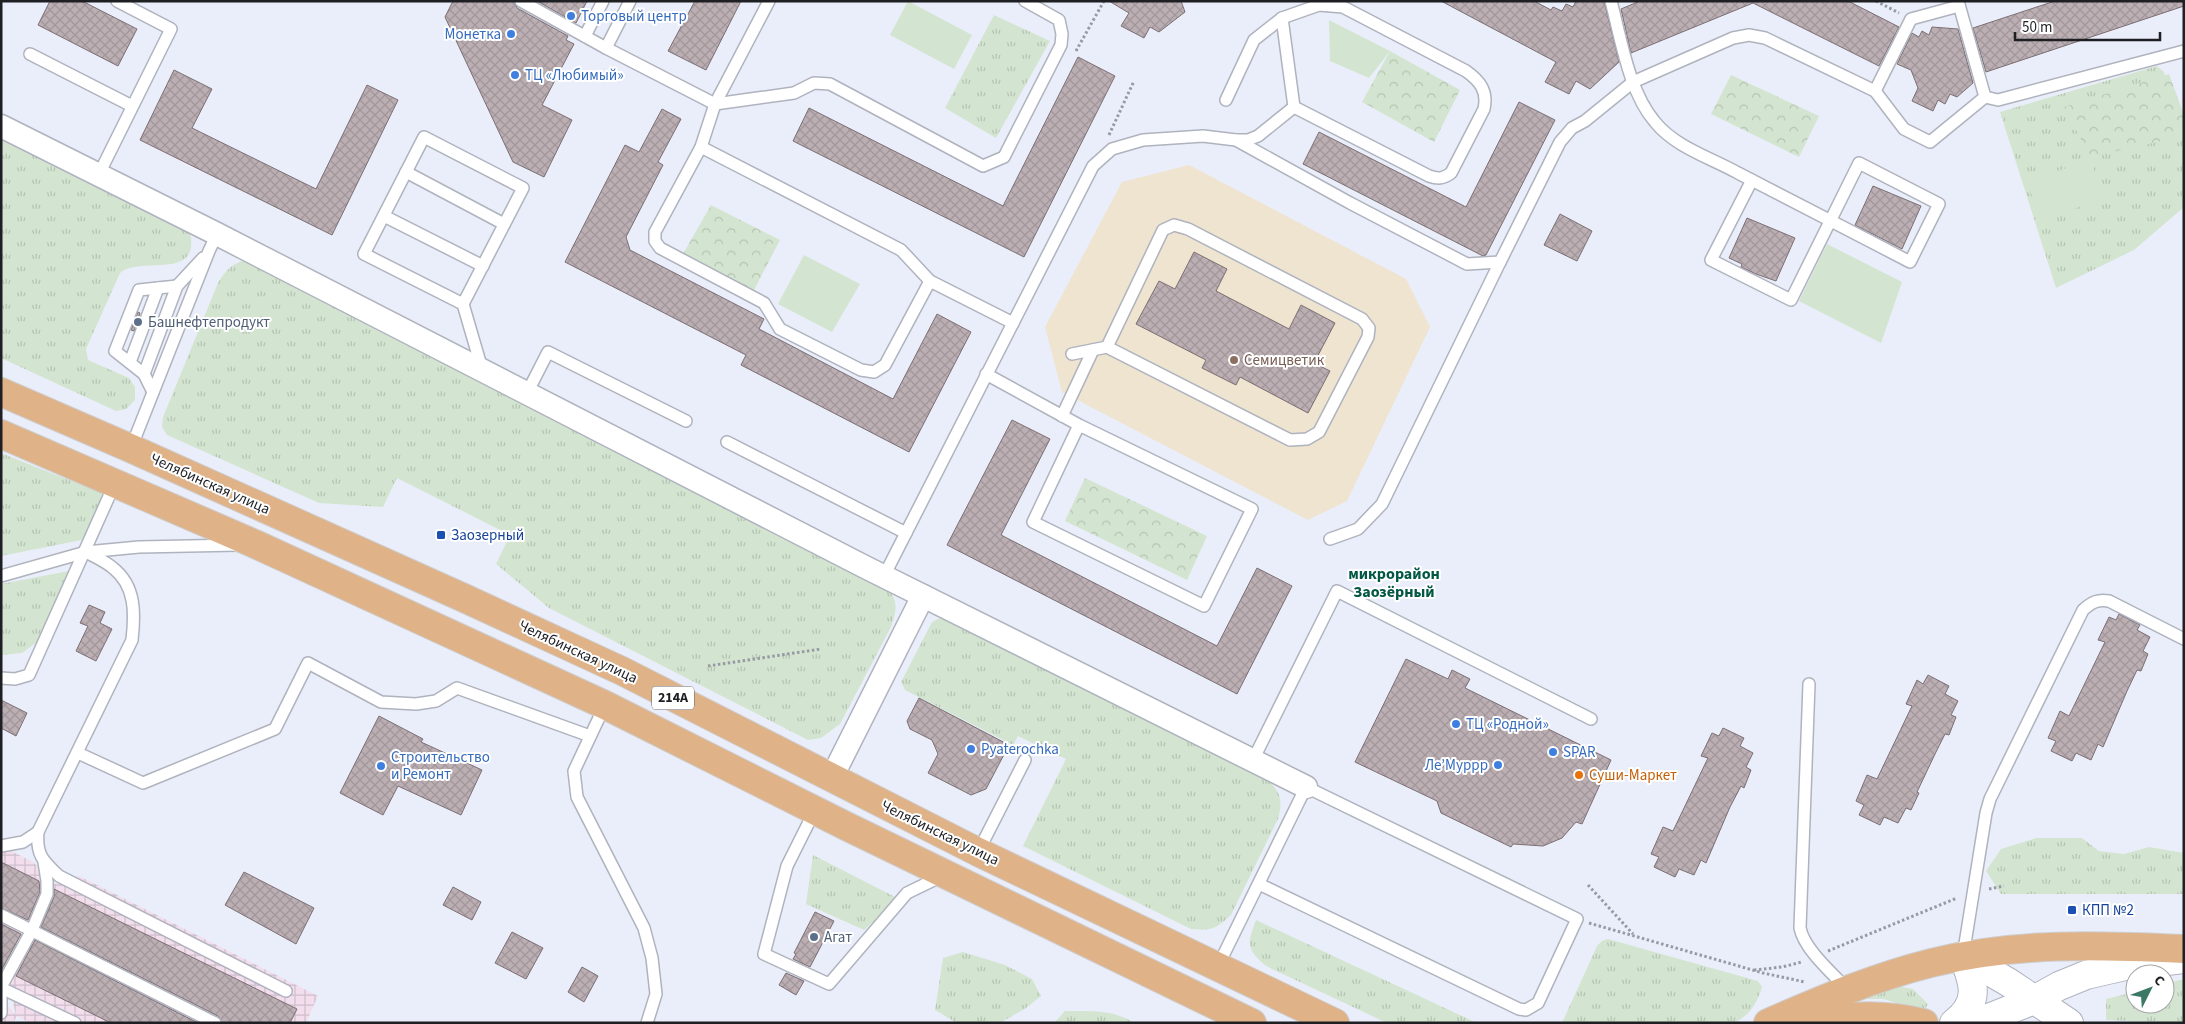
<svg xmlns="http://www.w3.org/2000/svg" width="2185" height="1024" viewBox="0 0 2185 1024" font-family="'Source Sans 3',sans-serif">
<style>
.industrial{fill:url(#industrial-grid)}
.education{fill:#eee4cf}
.grass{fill:url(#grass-tufts)}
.forest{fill:url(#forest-crowns)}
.garden{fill:#d3e5d0}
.building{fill:url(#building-cross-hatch);stroke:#7b6f73}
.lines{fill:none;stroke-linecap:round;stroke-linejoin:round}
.service-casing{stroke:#afb3be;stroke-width:14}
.minor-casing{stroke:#afb3be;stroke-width:25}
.tertiary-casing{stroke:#afb3be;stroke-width:30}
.primary-casing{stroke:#cececf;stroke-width:30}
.path{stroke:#979aa3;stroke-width:3;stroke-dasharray:2.5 2.5;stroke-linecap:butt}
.service{stroke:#fff;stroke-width:11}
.minor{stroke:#fff;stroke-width:22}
.tertiary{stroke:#fff;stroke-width:28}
.primary{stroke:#dfb288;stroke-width:28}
.shop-dot{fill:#3f7fe0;stroke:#fff;stroke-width:2}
.service-dot{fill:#5c6f8a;stroke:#fff;stroke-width:2}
.education-dot{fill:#8d6e63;stroke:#fff;stroke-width:2}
.transit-dot{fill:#1a4fb4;stroke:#fff;stroke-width:2}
.food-dot{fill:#e8710a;stroke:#fff;stroke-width:2}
.labels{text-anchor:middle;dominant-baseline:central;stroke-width:4;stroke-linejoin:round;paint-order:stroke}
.shield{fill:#fff;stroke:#626265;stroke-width:1}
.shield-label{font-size:14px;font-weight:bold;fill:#1e1f23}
.shop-label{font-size:15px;fill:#366cbe;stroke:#fff;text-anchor:start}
.service-label{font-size:15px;fill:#4e5e75;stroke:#fff;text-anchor:start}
.education-label{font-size:15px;fill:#785e54;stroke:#fff;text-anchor:start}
.street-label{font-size:15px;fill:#1e1f23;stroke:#fff}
.transit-label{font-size:15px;fill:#164399;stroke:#fff;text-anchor:start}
.food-label{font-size:15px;fill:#c56008;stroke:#fff;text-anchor:start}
.neighbourhood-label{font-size:16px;font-weight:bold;fill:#025844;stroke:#fff}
</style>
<defs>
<pattern id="industrial-grid" width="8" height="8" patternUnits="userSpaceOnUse" patternTransform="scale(1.25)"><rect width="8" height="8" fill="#f2deed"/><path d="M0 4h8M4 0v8" fill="none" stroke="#cfbecb"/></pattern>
<pattern id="grass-tufts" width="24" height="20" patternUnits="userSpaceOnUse" patternTransform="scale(1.25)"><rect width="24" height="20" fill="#d3e5d0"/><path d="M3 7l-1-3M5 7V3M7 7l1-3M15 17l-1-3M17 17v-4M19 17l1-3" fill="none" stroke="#b5c4b2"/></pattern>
<pattern id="forest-crowns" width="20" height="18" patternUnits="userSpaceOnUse" patternTransform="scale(1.25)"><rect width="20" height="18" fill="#d3e5d0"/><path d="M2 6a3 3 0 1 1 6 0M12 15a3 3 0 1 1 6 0" fill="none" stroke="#b5c4b2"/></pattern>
<pattern id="building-cross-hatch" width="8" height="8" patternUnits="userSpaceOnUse" patternTransform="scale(1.25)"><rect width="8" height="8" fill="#bcafb3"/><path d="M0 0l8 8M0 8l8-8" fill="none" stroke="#a1969a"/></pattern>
</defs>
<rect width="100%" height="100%" fill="#eaeefa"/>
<!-- industrial -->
<polygon class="industrial" points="1,846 33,862 55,884 79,876 318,996 306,1023 30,1023 17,1016 13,1023 1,1023 1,998 16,1015 7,979 1,987"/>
<!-- education -->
<polygon class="education" points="1189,165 1406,279 1430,327 1347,501 1308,520 1062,392 1045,327 1122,182"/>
<!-- grass -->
<g class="grass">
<polygon points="994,15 1050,41 996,138 945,108"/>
<polygon points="2157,66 2164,72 2184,139 2184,207 2134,250 2056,288 2000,112"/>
<path d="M1 137 190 232C201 282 141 255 120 273L86 349 88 360 129 378 135 387V400L126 409 116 411 1 358Z"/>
<path d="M247 260 889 590C899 604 896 611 891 627L840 724 821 738 808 740 549 608 496 564 510 535 397 478 383 507 319 503 167 435 162 427 163 417 218 283C226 270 232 263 247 260Z"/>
<polygon points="1,453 104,494 87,539 1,556"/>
<polygon points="74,570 37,642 22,653 1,655 1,584"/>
<path d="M942 617 1271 783C1282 795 1282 804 1278 819L1231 915C1216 929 1211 931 1191 929L1023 846 1066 759 1018 736 1013 745 905 690 901 682 932 622Z"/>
<polygon points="2036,838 2082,838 2099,851 2124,854 2149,847 2184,853 2184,894 2001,894 1986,871 2001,849"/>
<polygon points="813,855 899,899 864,930 806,904"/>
<path d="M1256 920 1477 1023H1387L1266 966C1246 949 1247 944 1256 920Z"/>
<path d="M1608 939 1758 981 1762 987C1757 1004 1750 1014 1735 1023H1562L1597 946 1602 941Z"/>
<polygon points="963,952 1005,965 1032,979 1041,996 1026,1008 1000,1023 957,1023 935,1010 943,958"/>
<polygon points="2180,980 2184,980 2184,1023 2106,1020 2106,999 2135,992 2135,1004 2165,1004 2165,984"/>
<polygon points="1897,986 1913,989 1928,1004 1925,1009 1918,1009 1883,999 1847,999"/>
<path d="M1065 1011C1086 1011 1116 1009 1133 1023H1054Z"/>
</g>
<!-- forest -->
<g class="forest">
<polygon points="1390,51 1460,90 1434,142 1362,102"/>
<polygon points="2169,74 2184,115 2184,136 2090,157 2064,107"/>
<polygon points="1731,75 1819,116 1799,157 1711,114"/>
<polygon points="711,205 780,240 753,292 683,254"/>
<polygon points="1085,478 1207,536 1187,580 1065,521"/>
</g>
<!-- garden -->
<g class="garden">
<polygon points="908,1 972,35 954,69 890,35"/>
<polygon points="1329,20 1390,51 1369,78 1330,61"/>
<polygon points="2091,160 2103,199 2040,220 2027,181"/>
<polygon points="1827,244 1902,282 1881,343 1799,301"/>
<polygon points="804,255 860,284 832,332 778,304"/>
</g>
<!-- building -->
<g class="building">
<polygon points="50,1 82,1 137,29 118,66 38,25"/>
<polygon points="453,1 514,1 517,8 568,36 566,40 574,44 542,105 572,120 544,177 513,162 445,17"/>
<polygon points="537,1 587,1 576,23"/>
<polygon points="695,1 741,1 706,70 668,51"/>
<polygon points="1109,1 1181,1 1185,12 1159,32 1150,27 1144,38 1121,26 1129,13"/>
<polygon points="1441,1 1534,1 1551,10 1553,7 1562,11 1566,4 1573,7 1576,1 1604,1 1619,62 1590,89 1576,81 1569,94 1545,82 1556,62"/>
<polygon points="1640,1 1848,1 1899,27 1879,66 1753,3 1631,53 1621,9"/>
<polygon points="2055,1 2184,1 2184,6 1986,72 1973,28"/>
<polygon points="1932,27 1958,29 1973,83 1957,97 1950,94 1945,104 1938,100 1933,111 1912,101 1918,88 1911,70 1897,64 1912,33 1919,37 1922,31 1929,35"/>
<polygon points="1078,57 1115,76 1024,257 793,141 809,108 1003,206"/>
<polygon points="174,70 212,89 192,128 316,189 367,85 398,100 332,235 140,140"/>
<polygon points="1519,102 1555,120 1486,255 1483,256 1303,164 1319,132 1466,207"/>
<polygon points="662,109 681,119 658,162 663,165 626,237 630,250 764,319 759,329 893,399 937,314 971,332 909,452 741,365 746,355 565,262 625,145 639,152"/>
<polygon points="1873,186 1921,206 1902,249 1855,225"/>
<polygon points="1560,214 1592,231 1577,261 1544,245"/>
<polygon points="1747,218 1795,238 1776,281 1756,274 1741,267 1742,264 1729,258"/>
<polygon points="1194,252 1227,269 1216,291 1289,329 1301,305 1335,323 1314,363 1330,371 1308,413 1240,377 1236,385 1202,368 1206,360 1136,324 1159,281 1175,289"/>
<polygon points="138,312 140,313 134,331 131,330"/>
<polygon points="1012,420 1050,439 1001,535 1217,646 1257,568 1292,586 1237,694 947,545"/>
<polygon points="89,605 105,612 100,623 112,629 96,661 76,651 88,626 80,623"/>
<polygon points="2119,614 2140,625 2137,630 2150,637 2143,651 2148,654 2141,671 2137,670 2127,691 2103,747 2098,744 2091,760 2076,753 2072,761 2051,751 2056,741 2048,738 2060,711 2069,716 2105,642 2098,640 2109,617 2116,620"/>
<polygon points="1406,659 1448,679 1452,670 1470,679 1465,688 1611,760 1582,824 1576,822 1562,838 1543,846 1513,844 1511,847 1441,813 1437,801 1355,762"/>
<polygon points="1928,675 1949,686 1945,694 1958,701 1951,715 1956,717 1949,735 1945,734 1935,754 1917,792 1919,793 1911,810 1906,808 1898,823 1884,817 1880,825 1859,815 1864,805 1856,801 1867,775 1877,779 1912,706 1906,704 1917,680 1923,684"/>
<polygon points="919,698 1009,745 986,789 971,795 928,773 938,754 932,740 910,729 907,721"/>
<polygon points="1,700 27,713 16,736 1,728"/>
<polygon points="379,716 423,739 421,742 482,770 461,815 398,786 383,815 340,793"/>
<polygon points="1723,728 1744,738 1740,746 1753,753 1746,767 1751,770 1744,788 1741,786 1730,807 1706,863 1701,860 1694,875 1679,869 1675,877 1654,867 1659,857 1651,854 1663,827 1673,831 1708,758 1701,756 1712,733 1719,736"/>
<polygon points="1,862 39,881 40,892 28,920 1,908"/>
<polygon points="244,872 314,908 296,944 225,905"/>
<polygon points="453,887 481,902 472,920 443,905"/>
<polygon points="54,889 297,1009 290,1023 222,1023 218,1016 41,927 54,897"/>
<polygon points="815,912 834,921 810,967 793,959 796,954 794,953"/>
<polygon points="1,924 21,934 2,969 1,969"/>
<polygon points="512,932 543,948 526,979 495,963"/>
<polygon points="35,940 198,1023 111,1023 16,976"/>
<polygon points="582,967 598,976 584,1002 568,992"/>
<polygon points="786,973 804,981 796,995 779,985"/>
</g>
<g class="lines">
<defs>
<g id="service">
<polyline points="521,1 606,48"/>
<polyline points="630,1 606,48 715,104 794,93 814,83 830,84 983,166 1004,157 1061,45 1062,34 1059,20 1025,1"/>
<polyline points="769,1 715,104 701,147 655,232 655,241 660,248 764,303 780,329 861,370 874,372 885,365 930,281"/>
<path d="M1611 1C1621 39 1629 92 1655 122 1675 147 1711 158 1738 173 1796 203 1853 232 1910 262L1939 204 1859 163 1791 300 1711 260 1752 180"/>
<polyline points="1958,1 1985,97"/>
<path d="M1319 5 1343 7 1466 71C1480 81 1488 91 1484 109L1451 173C1443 179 1438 179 1429 176L1294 107 1282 18Z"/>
<polyline points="585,36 603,1"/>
<polyline points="30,54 132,106"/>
<polyline points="1875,91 1911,19 1959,6"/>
<polyline points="1226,100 1254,40 1282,18"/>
<polyline points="1236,140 1350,203 1467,264 1500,262 1560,142 1572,128 1585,121 1633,82 1733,38 1749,35 1765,38 1875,91 1904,129 1930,142 1985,97 1998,100 2184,51"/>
<polyline points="701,147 901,250 930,281 1013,323"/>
<polyline points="406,172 504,224"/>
<polyline points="99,174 171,29 117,1"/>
<polyline points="384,216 483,266"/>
<polyline points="463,304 364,254 424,137 523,188 463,304 482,369"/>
<polyline points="1072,354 1107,347 1290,440 1307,439 1319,432 1368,337 1369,328 1362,319 1188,229 1174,225 1163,230 1107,347"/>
<polyline points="130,362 158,288"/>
<polyline points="144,374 177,286 203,258"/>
<polyline points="986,374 1079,425 1252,509 1204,606 1033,522 1079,425"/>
<polyline points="153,392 144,374 115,351 139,290 177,286"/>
<polyline points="527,393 548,352 686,421"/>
<polyline points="1062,416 1093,350"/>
<polyline points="727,442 906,533"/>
<polyline points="131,448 209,251 217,234"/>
<polyline points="1330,539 1358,529 1382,504 1500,262"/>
<path d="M86 552C95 557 105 561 113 568 136 586 135 614 132 640L38 832C36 855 43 861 59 876L286 991"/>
<polyline points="1,576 86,552 139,547 238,545"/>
<polyline points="884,576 1093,166 1112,149 1143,140 1203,136 1236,140 1248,140 1258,136 1294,107"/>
<polyline points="1,678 15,679 29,675 115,483"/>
<path d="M1809 684 1800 928C1804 949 1832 973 1847 989"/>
<polyline points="605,705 574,771 577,797 644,928 652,958 656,994 647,1023"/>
<polyline points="78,753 143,783 275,729 308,663 381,702 416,704 436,701 457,688 590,736"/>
<polyline points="1253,760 1337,591 1591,719"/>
<polyline points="815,810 787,866 764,954 829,984 907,893 942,876"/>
<polyline points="1,846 23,842 38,832"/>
<polyline points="978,852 1025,760"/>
<polyline points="1,915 215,1023"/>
<path d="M1963 956 1986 813 1990 799 2083 610C2092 602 2098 599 2109 601L2184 639"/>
<polyline points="1218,966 1306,787 1577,919 1538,1003 1526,1010 1519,1009 1259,884"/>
<polyline points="1,987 32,930 47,894 47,881 44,862"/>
<polyline points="1,988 75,1023"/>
<polyline points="1,990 1,1013"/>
</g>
<g id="minor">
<polyline points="1,126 217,234 865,567 1306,787"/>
<polyline points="831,779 923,596"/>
</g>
<g id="tertiary">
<polyline points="1963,956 2008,982 2069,1023"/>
<path d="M1954 1023C1981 1003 1974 983 1963 956"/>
<polyline points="1976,1023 2034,1000 2059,986 2086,975 2125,966 2184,959"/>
</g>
<g id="primary">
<polyline points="1,392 130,448 464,598 622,671 978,852 1335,1023"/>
<polyline points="1,434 255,544 605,705 846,826 1252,1023"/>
<path d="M1768 1023C1821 1000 1875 977 1931 963 2014 942 2100 945 2184 949"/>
<path d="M1811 1023C1849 1014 1886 1014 1924 1023"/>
</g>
</defs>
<!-- service casing -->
<use href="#service" class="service-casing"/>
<!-- minor casing -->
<use href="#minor" class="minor-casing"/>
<!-- tertiary casing -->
<use href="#tertiary" class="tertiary-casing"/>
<!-- primary casing -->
<use href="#primary" class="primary-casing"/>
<!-- path -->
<g class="path">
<polyline points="1876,1 1899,13"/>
<polyline points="1076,51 1104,1"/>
<polyline points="1109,135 1134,81"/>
<polyline points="708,666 821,649"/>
<polyline points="1588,885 1633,934"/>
<polyline points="1989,889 2004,886"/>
<polyline points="1589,923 1763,973 1805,982"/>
<polyline points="1828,951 1957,898"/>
<polyline points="1754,970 1782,967 1802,962"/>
</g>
<!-- service -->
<use href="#service" class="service"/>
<!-- minor -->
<use href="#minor" class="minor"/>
<!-- tertiary -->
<use href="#tertiary" class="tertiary"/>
<!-- primary -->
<use href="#primary" class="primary"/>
</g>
<!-- markers -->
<g class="shop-dot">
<circle cx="571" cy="16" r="5"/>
<circle cx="511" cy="34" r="5"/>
<circle cx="515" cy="75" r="5"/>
<circle cx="1456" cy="724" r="5"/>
<circle cx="971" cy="749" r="5"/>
<circle cx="1553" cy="752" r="5"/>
<circle cx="1498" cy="765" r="5"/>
<circle cx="381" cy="766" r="5"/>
</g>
<g class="service-dot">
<circle cx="138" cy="322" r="5"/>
<circle cx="814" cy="937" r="5"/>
</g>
<circle class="education-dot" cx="1234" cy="360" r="5"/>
<g class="transit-dot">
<rect x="436" y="530" width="10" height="10" rx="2.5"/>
<rect x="2067" y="905" width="10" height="10" rx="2.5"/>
</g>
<circle class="food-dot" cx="1579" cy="775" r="5"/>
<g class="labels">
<!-- shield labels -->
<rect class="shield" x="652" y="686.5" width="42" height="23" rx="4"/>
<g class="shield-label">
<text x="673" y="698">214А</text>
</g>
<!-- shop labels -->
<g class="shop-label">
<text x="581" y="16">Торговый центр</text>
<text x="501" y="34" text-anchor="end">Монетка</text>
<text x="525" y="75">ТЦ «Любимый»</text>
<text x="1466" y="724">ТЦ «Родной»</text>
<text x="981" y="749">Pyaterochka</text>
<text x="1563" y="752">SPAR</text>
<text x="391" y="757">Строительство<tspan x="391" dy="17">и Ремонт</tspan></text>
<text x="1488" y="765" text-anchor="end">Ле’Муррр</text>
</g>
<!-- service labels -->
<g class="service-label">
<text x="148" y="322">Башнефтепродукт</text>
<text x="824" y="937">Агат</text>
</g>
<!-- education labels -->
<g class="education-label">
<text x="1244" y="360">Семицветик</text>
</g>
<!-- street labels -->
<g class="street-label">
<text transform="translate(210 484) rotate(24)">Челябинская улица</text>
<text transform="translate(578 652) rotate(25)">Челябинская улица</text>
<text transform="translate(940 833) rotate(26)">Челябинская улица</text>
</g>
<!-- transit labels -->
<g class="transit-label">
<text x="451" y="535">Заозерный</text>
<text x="2082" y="910">КПП №2</text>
</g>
<!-- food labels -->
<g class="food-label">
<text x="1589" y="775">Суши-Маркет</text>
</g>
<!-- neighbourhood labels -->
<g class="neighbourhood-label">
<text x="1394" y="574">микрорайон<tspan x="1394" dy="18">Заозёрный</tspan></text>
</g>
</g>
<!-- border -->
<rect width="2185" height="1024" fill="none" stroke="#1e1f23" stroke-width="5"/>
<!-- north arrow -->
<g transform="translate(2150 989) rotate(48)"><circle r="24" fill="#ffffff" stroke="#a5a5a7"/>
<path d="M0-4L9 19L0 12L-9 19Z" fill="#3b7966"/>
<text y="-8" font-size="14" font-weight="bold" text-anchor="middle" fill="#1e1f23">С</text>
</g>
<!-- scale -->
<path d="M2015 32v8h145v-8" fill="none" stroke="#1e1f23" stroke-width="2.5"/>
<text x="2022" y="32" font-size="15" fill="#1e1f23" stroke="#ffffff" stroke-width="4" paint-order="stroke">50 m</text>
</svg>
